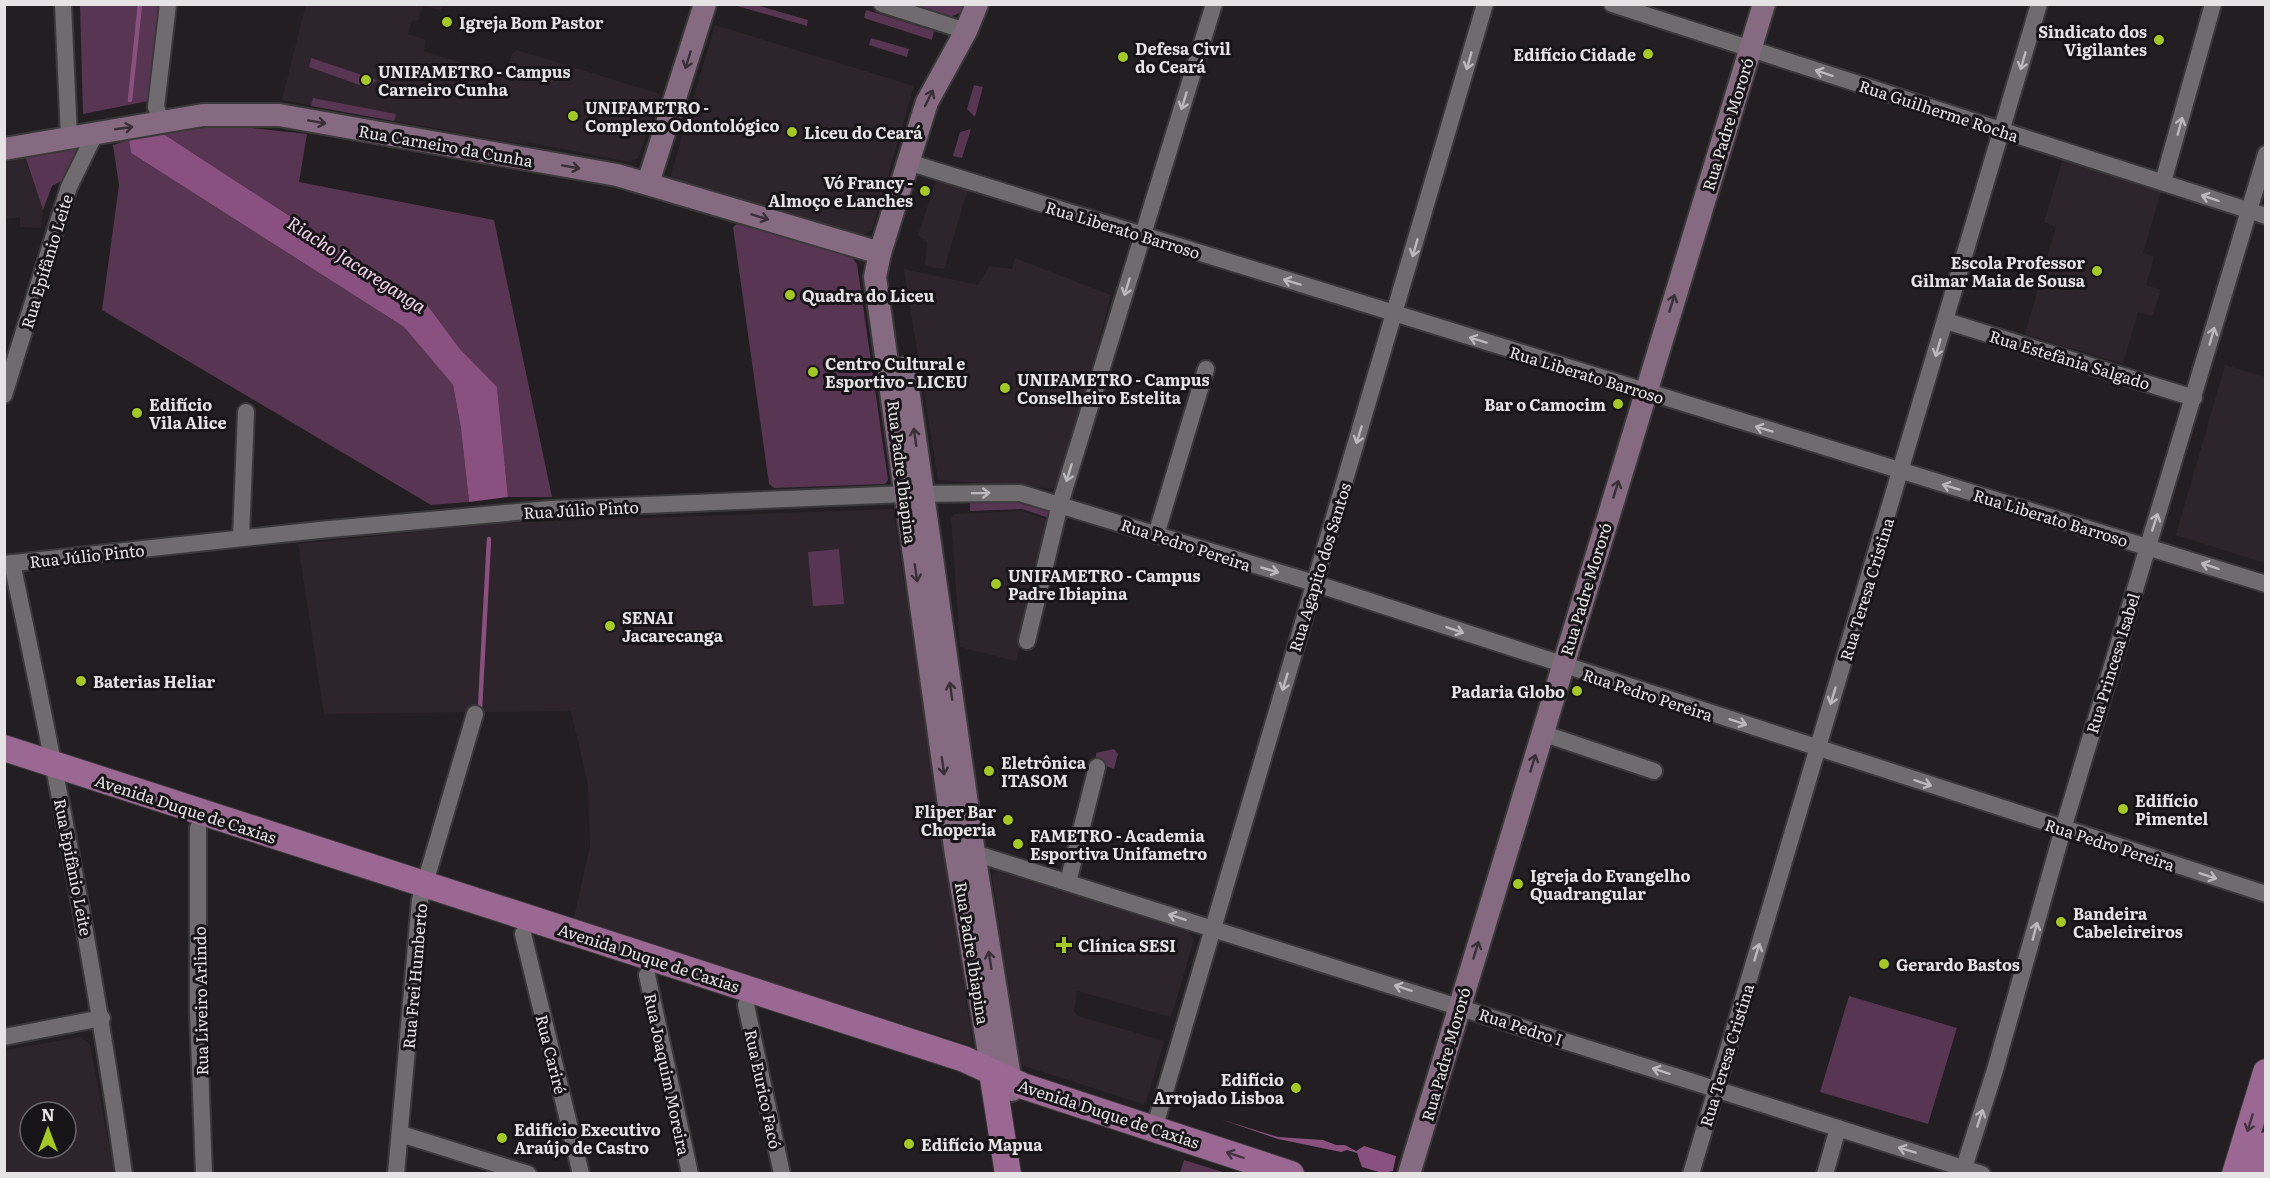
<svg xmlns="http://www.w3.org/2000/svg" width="2270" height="1178" viewBox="0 0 2270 1178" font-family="Literata,serif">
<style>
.built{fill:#2e252c;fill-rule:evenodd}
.green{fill:#583553}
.water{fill:#895080}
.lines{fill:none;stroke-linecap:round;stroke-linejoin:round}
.stream{stroke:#895080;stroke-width:4.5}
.street-casing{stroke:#3b383a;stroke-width:20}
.secondary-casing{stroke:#3b383a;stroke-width:26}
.primary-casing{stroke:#3b383a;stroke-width:28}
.street{stroke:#6f6b6e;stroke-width:16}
.secondary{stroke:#856a81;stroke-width:22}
.primary{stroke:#9a6893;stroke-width:26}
.oneway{stroke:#392f38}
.oneway2{stroke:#bcb9bb}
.oneway3{stroke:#463243}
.poi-dot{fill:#a4c825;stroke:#181518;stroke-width:2}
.labels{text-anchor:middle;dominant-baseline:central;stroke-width:6;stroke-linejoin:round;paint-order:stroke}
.poi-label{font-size:16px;font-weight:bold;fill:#e6e3e5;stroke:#181518;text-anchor:start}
.street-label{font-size:16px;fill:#e6e3e5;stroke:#181518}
.water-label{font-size:18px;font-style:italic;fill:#f6d4f0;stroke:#181518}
</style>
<rect width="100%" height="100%" fill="#221e21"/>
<!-- built -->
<g class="built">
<polygon points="306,4 443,5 441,11 423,5 418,21 412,20 408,34 426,40 424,51 505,76 512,54 517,50 660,94 638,158 629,162 528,142 527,145 282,100"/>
<polygon points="715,25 914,86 872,230 861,236 670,178"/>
<polygon points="25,158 43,210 41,228 20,227 20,217 5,219 5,163"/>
<polygon points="2062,161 2161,192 2143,253 2154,257 2146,285 2161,290 2152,316 2138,312 2123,364 2025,334 2056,227 2044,222"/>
<polygon points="936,181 968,189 944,269 925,266 927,242 918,235"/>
<polygon points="1015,258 1111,295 1059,489 938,480 904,269 978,285 989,266 1012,269"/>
<polygon points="2225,365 2265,377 2265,563 2176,535"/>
<polygon points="893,509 973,1046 573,922 590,846 588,785 571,711 324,714 298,544 503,523"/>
<polygon points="1021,511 1052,521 1016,661 960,647 951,518 955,514"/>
<polygon points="997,871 1189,932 1194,940 1171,1017 1077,991 1074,1012 1078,1016 1164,1041 1146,1102 1143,1104 1021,1065 992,875"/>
<path d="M80 1037 90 1044 114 1173H5V1053L7 1050ZM30 1112H66V1148H30Z"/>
</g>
<!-- green -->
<g class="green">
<polygon points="80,5 160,5 148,101 83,114"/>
<polygon points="734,5 756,5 808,20 807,26"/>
<polygon points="909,5 969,5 968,9 951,17"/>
<polygon points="866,10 934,31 932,40 864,18"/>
<polygon points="871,38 909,49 907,57 869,45"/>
<polygon points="311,58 377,80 368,88 309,67"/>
<polygon points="974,85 983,87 975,117 967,109"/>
<polygon points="313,98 396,114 394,121 311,106"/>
<polygon points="225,125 307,134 299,182 494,220 552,497 508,497 497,388 460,349 428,306 162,133"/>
<polygon points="971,129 962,158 953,156 960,132"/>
<polygon points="129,140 131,153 404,327 453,385 461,429 469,502 431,505 102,310 119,185 113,145"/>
<polygon points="79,146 63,180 52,186 43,210 25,156"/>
<polygon points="737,224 850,255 857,264 888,480 885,484 774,488 769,484 733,227"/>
<polygon points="970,502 1015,502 1054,513 1052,519 1022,509 970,511"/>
<polygon points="839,549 844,604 813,606 808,552"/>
<polygon points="1114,749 1118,754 1114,769 1096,762 1096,753"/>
<polygon points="1849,996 1957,1028 1928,1124 1820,1092"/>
<polygon points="1184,1160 1226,1173 1180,1173"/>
</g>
<!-- water -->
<g class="water">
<polygon points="162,133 428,306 460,349 497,387 508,497 469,502 461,429 453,385 404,327 131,153 129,140"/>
<polygon points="1220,1119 1278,1137 1323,1140 1336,1145 1345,1145 1356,1151 1364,1146 1396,1156 1393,1171 1382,1173 1362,1167 1357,1153 1347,1150 1341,1152 1278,1139"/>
</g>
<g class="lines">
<!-- stream -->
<g class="stream">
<polyline points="130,100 140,4"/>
<polyline points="480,708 489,539"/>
</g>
<defs>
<g id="street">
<polyline points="63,4 69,137"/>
<polyline points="882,4 966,31"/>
<polyline points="1612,4 2266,216"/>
<polyline points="162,123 156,107 168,4"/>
<polyline points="908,162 2266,584"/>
<polyline points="2163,182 2213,4"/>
<polyline points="1946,321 2194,398"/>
<polyline points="4,395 69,187 96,132"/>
<polyline points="1156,535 1206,369"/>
<polyline points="241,538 246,412"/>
<path d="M12 563C55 766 95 968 124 1174"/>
<polyline points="4,564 319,530 550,509 906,494 1020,493 1314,583 2266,894"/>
<polyline points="1027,641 1060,504 1214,4"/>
<polyline points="1542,733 1654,771"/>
<polyline points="198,828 198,1012 204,1174"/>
<polyline points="965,850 1982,1174"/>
<polyline points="1068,882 1097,767"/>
<polyline points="523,934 581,1174"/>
<polyline points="647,975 690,1174"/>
<polyline points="746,1005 782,1174"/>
<polyline points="4,1037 102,1018"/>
<polyline points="1154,1129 1485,4"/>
<polyline points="401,1134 528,1174"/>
<polyline points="396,1174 420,900 475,714"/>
<polyline points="1691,1174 2039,4"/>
<polyline points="1825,1174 1838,1128"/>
<polyline points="1962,1174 1995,1070 2063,829 2266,154"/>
</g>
<g id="secondary">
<polyline points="977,4 966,31 927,102 880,253 875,277 955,848 992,1072"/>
<polyline points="4,149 203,115 279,115 617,175 880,253"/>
<polyline points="648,183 705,4"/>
<polyline points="905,368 974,853 1012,1090"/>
<polyline points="1409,1174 1764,4"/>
</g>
<g id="primary">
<polyline points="4,748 964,1059 1023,1086 1291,1174"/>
<polyline points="992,1072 1008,1174"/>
<polyline points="2235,1174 2266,1072"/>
<polyline points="2257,1174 2266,1145"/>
</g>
</defs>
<!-- street casing -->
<use href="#street" class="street-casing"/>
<!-- secondary casing -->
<use href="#secondary" class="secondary-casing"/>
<!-- primary casing -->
<use href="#primary" class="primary-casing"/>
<!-- street -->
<use href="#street" class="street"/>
<!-- secondary -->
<use href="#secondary" class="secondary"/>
<!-- primary -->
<use href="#primary" class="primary"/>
</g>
<!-- one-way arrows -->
<defs><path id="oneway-shaft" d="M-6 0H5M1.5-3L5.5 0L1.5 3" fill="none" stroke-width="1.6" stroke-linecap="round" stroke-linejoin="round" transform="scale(1.5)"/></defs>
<g class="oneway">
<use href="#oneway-shaft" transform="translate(688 60) rotate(107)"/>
<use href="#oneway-shaft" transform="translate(929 98) rotate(-64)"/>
<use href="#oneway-shaft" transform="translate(317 122) rotate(10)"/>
<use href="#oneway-shaft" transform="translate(124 128) rotate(-8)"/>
<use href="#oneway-shaft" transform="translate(571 167) rotate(10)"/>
<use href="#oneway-shaft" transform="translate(760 217) rotate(17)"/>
<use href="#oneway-shaft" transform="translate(1672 303) rotate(-73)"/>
<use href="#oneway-shaft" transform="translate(915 437) rotate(-98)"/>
<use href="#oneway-shaft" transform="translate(1616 489) rotate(-73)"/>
<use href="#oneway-shaft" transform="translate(916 573) rotate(82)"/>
<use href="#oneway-shaft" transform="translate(951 691) rotate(-98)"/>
<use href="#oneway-shaft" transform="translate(1533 763) rotate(-73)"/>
<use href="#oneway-shaft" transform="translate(943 766) rotate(82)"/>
<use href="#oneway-shaft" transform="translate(1476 950) rotate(-73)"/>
<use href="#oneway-shaft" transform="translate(990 960) rotate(-99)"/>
</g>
<g class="oneway2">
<use href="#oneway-shaft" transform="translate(1469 61) rotate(106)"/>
<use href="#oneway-shaft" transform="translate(2023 61) rotate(106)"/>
<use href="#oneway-shaft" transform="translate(1824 73) rotate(-162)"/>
<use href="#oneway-shaft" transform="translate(1184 101) rotate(107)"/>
<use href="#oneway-shaft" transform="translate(2180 126) rotate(-75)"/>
<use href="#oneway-shaft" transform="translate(2210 198) rotate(-162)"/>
<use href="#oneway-shaft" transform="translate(1415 248) rotate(106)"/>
<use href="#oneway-shaft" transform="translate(1292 282) rotate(-163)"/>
<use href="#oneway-shaft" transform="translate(1127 287) rotate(107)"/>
<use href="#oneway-shaft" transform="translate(2212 336) rotate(-74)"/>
<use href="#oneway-shaft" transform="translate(1478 340) rotate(-163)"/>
<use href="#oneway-shaft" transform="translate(1938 348) rotate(106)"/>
<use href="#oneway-shaft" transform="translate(1764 429) rotate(-163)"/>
<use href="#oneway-shaft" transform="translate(1359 435) rotate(107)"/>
<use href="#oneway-shaft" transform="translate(1069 473) rotate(107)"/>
<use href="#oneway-shaft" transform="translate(1951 487) rotate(-163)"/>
<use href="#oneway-shaft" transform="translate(981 493) rotate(-1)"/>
<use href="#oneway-shaft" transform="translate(2155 522) rotate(-72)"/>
<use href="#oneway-shaft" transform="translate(2210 566) rotate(-162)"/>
<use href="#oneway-shaft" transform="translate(1270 570) rotate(16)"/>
<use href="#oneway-shaft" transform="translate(1455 630) rotate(19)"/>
<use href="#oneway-shaft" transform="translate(1285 682) rotate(107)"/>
<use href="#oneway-shaft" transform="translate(1833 696) rotate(107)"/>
<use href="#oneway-shaft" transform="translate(1738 722) rotate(18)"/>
<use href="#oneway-shaft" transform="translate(1923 783) rotate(18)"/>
<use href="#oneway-shaft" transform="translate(2208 876) rotate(18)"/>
<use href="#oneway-shaft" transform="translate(1177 917) rotate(-162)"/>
<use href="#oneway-shaft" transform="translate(2035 931) rotate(-75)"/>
<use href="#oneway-shaft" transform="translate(1757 952) rotate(-73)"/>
<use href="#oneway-shaft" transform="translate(1403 988) rotate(-162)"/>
<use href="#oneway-shaft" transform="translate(1661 1071) rotate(-162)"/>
<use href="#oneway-shaft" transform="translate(1980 1118) rotate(-72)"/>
<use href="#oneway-shaft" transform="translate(1907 1150) rotate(-163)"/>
</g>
<g class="oneway3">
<use href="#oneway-shaft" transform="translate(2250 1123) rotate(107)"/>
<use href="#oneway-shaft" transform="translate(1235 1155) rotate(-162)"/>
</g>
<!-- markers -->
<g class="poi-dot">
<circle cx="447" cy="22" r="6"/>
<circle cx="2159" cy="40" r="6"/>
<circle cx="1648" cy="54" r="6"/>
<circle cx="1123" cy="57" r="6"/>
<circle cx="366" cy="80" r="6"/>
<circle cx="573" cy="116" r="6"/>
<circle cx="792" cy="132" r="6"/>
<circle cx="925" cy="191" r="6"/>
<circle cx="2097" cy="271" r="6"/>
<circle cx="790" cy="295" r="6"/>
<circle cx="813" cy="372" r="6"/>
<circle cx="1005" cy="388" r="6"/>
<circle cx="1618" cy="404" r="6"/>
<circle cx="137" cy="413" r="6"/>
<circle cx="996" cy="584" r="6"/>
<circle cx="610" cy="626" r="6"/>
<circle cx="81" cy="681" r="6"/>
<circle cx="1577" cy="691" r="6"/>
<circle cx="989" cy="771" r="6"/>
<circle cx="2123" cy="809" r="6"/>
<circle cx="1008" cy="820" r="6"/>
<circle cx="1018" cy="844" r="6"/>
<circle cx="1518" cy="884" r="6"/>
<circle cx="2061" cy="922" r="6"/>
<path d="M1061 936h6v6h6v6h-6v6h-6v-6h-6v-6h6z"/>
<circle cx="1884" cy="964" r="6"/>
<circle cx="1296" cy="1088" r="6"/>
<circle cx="502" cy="1138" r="6"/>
<circle cx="909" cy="1144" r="6"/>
</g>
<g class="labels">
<!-- poi labels -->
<g class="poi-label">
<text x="459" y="22">Igreja Bom Pastor</text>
<text x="2147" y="31" text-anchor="end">Sindicato dos<tspan x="2147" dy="18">Vigilantes</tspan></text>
<text x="1135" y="48">Defesa Civil<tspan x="1135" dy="18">do Ceará</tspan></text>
<text x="1636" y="54" text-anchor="end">Edifício Cidade</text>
<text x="378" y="71">UNIFAMETRO - Campus<tspan x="378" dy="18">Carneiro Cunha</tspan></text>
<text x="585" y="107">UNIFAMETRO -<tspan x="585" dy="18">Complexo Odontológico</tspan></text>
<text x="804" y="132">Liceu do Ceará</text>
<text x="913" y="182" text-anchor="end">Vó Francy -<tspan x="913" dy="18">Almoço e Lanches</tspan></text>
<text x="2085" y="262" text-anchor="end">Escola Professor<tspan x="2085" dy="18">Gilmar Maia de Sousa</tspan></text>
<text x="802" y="295">Quadra do Liceu</text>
<text x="825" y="363">Centro Cultural e<tspan x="825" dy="18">Esportivo - LICEU</tspan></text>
<text x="1017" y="379">UNIFAMETRO - Campus<tspan x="1017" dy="18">Conselheiro Estelita</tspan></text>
<text x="149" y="404">Edifício<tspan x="149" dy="18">Vila Alice</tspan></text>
<text x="1606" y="404" text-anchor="end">Bar o Camocim</text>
<text x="1008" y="575">UNIFAMETRO - Campus<tspan x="1008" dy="18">Padre Ibiapina</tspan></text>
<text x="622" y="617">SENAI<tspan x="622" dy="18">Jacarecanga</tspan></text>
<text x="93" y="681">Baterias Heliar</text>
<text x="1565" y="691" text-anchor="end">Padaria Globo</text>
<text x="1001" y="762">Eletrônica<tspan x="1001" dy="18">ITASOM</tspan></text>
<text x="2135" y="800">Edifício<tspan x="2135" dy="18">Pimentel</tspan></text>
<text x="996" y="811" text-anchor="end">Fliper Bar<tspan x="996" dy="18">Choperia</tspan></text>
<text x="1030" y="835">FAMETRO - Academia<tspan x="1030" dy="18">Esportiva Unifametro</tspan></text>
<text x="1530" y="875">Igreja do Evangelho<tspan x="1530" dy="18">Quadrangular</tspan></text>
<text x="2073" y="913">Bandeira<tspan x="2073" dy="18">Cabeleireiros</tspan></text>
<text x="1078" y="945">Clínica SESI</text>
<text x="1896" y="964">Gerardo Bastos</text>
<text x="1284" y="1079" text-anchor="end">Edifício<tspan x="1284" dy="18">Arrojado Lisboa</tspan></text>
<text x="514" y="1129">Edifício Executivo<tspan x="514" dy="18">Araújo de Castro</tspan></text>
<text x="921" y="1144">Edifício Mapua</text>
</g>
<!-- street labels -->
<g class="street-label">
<text transform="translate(1939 110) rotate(18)">Rua Guilherme Rocha</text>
<text transform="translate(1727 124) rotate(-73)">Rua Padre Mororó</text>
<text transform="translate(446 145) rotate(10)">Rua Carneiro da Cunha</text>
<text transform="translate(1123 229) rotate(17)">Rua Liberato Barroso</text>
<text transform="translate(46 261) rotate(-73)">Rua Epifânio Leite</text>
<text transform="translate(2070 359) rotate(17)">Rua Estefânia Salgado</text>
<text transform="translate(1587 374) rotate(17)">Rua Liberato Barroso</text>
<text transform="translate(903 472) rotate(83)">Rua Padre Ibiapina</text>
<text transform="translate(581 509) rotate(-3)">Rua Júlio Pinto</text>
<text transform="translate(2051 517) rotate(17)">Rua Liberato Barroso</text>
<text transform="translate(1186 544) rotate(18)">Rua Pedro Pereira</text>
<text transform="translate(87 555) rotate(-6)">Rua Júlio Pinto</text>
<text transform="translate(1319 567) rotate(-73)">Rua Agapito dos Santos</text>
<text transform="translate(1585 589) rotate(-73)">Rua Padre Mororó</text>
<text transform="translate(1866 589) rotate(-73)">Rua Teresa Cristina</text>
<text transform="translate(2112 663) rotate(-73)">Rua Princesa Isabel</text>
<text transform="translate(1648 694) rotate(18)">Rua Pedro Pereira</text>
<text transform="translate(186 808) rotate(18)">Avenida Duque de Caxias</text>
<text transform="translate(2110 844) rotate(18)">Rua Pedro Pereira</text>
<text transform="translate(74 867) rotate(79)">Rua Epifânio Leite</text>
<text transform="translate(973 953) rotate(81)">Rua Padre Ibiapina</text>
<text transform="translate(649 957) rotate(18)">Avenida Duque de Caxias</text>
<text transform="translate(414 976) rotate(-85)">Rua Frei Humberto</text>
<text transform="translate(200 1001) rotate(-91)">Rua Liveiro Arlindo</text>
<text transform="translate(1521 1026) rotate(18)">Rua Pedro I</text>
<text transform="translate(552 1054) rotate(76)">Rua Cariré</text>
<text transform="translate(1445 1054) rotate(-74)">Rua Padre Mororó</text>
<text transform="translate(1726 1055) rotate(-73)">Rua Teresa Cristina</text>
<text transform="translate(668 1074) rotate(78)">Rua Joaquim Moreira</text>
<text transform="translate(764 1089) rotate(78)">Rua Eurico Facó</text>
<text transform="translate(1109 1113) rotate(18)">Avenida Duque de Caxias</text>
</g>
<!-- water labels -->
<g class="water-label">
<text transform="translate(357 264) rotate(33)">Riacho Jacareganga</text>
</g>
</g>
<!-- border -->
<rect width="2270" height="1178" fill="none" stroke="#e6e3e5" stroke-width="12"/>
<!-- north arrow -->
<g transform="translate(48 1130)"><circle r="28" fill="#181518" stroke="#6a676a" stroke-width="1.5"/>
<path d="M0-4.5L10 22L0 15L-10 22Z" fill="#a4c825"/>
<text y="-9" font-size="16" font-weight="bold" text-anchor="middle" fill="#e6e3e5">N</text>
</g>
</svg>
